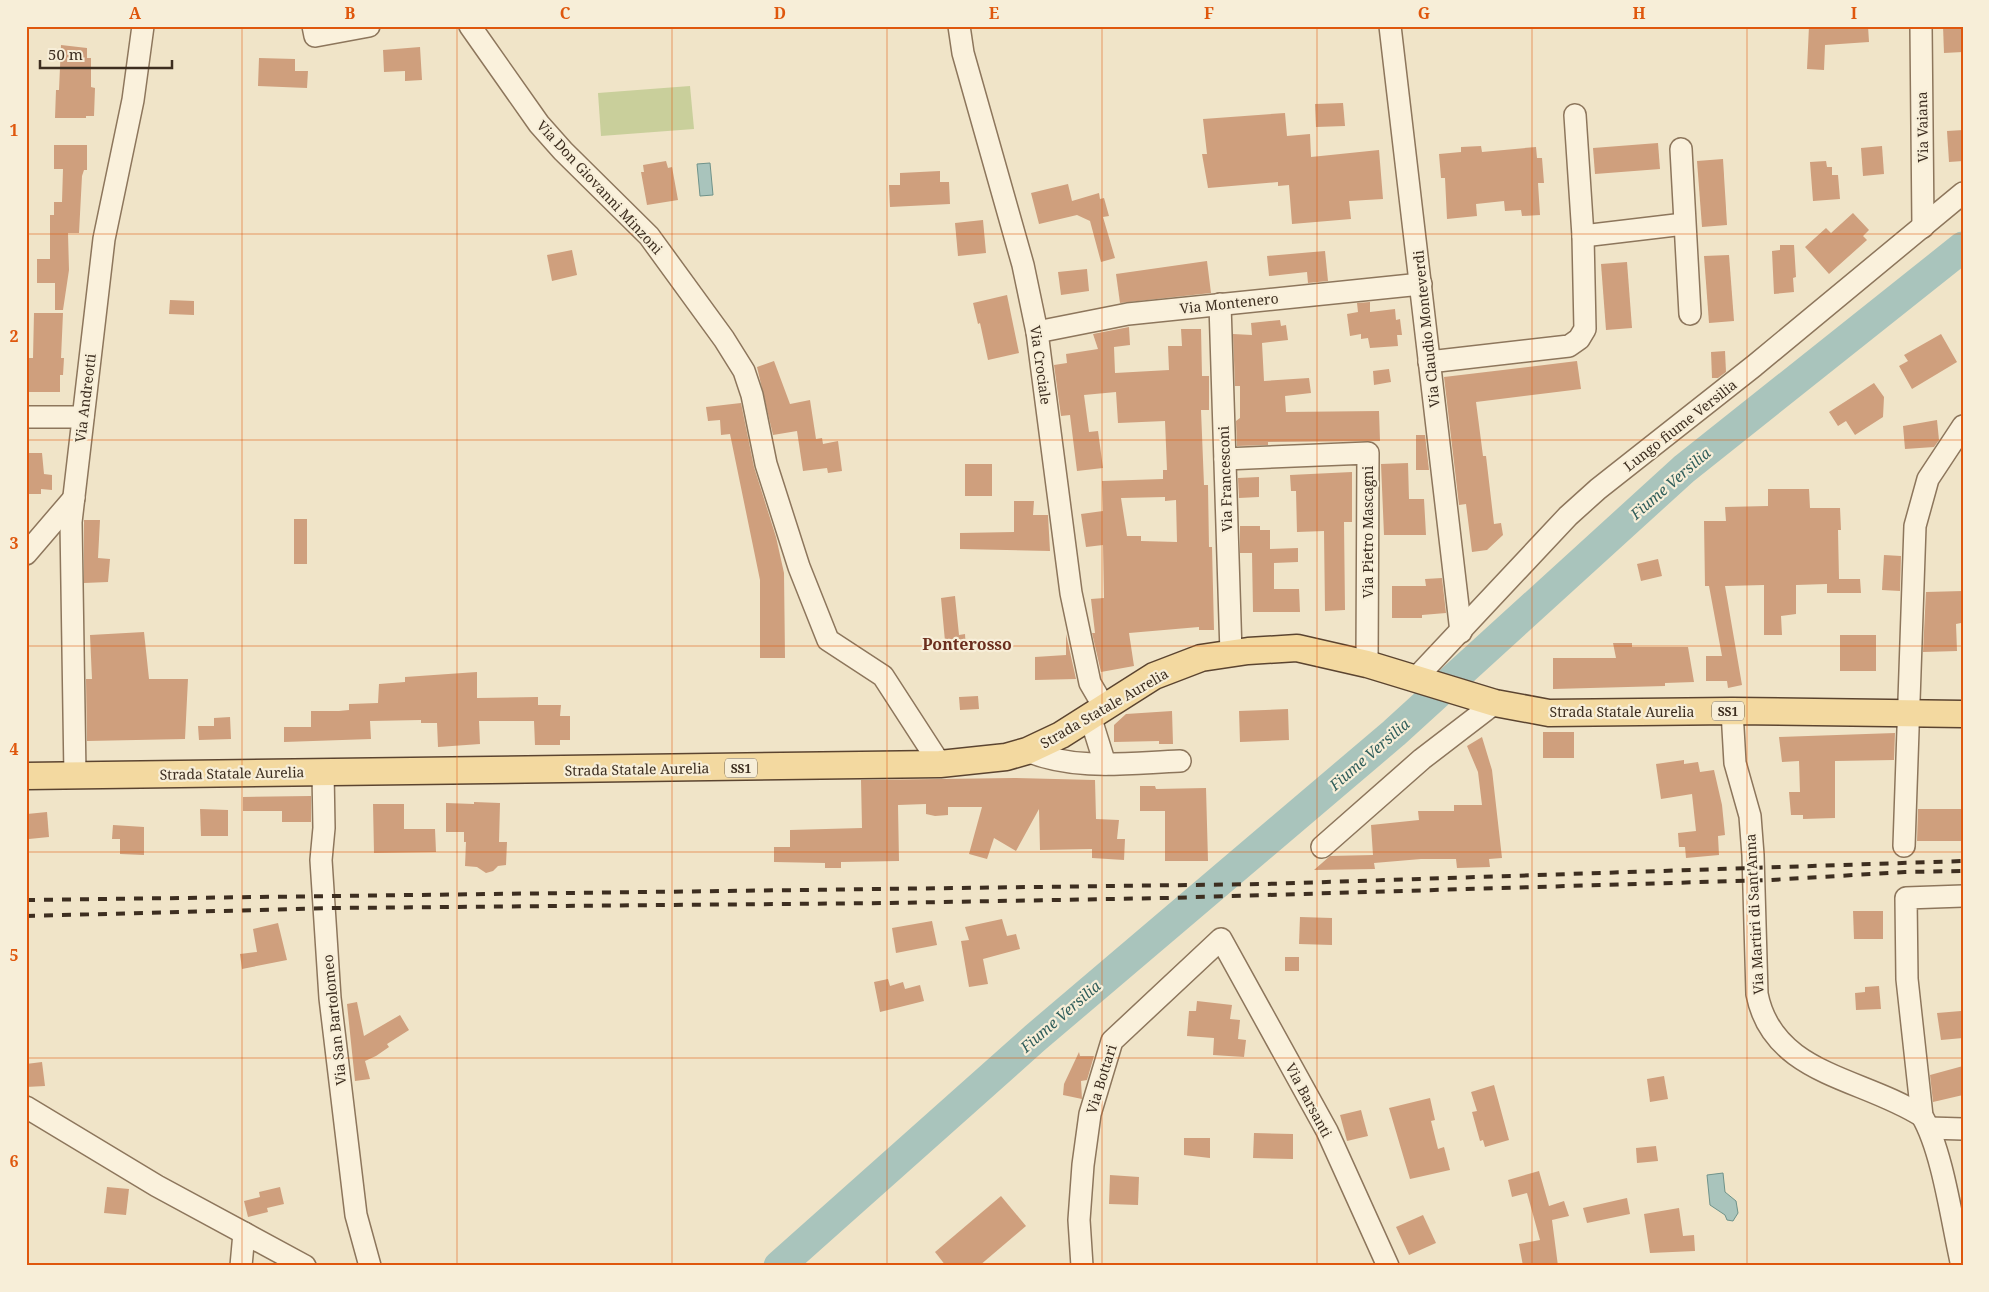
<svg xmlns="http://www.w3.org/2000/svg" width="1989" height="1292" viewBox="0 0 1989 1292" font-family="'Noto Serif',serif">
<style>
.green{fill:#c9cf9b}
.water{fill:#a9c4bc;stroke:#6f938a}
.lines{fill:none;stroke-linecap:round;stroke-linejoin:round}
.river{stroke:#a9c4bc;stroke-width:31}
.building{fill:#cf9f7d;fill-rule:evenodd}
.minor-casing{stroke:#8d765c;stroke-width:24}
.major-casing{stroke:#5b4430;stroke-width:29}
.minor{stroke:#faf1dc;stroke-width:21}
.major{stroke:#f3d9a0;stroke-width:26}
.rail{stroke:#3d2e20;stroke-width:4;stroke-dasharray:9 9;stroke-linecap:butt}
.grid{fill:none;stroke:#df570d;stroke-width:1;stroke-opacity:0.55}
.labels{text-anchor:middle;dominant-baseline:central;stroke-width:4.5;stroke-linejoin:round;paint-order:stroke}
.shield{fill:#f7eed8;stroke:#756857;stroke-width:1}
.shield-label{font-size:12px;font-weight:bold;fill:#3d2e20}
.street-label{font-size:14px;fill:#3d2e20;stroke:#f7eed8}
.water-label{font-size:15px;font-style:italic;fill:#2f5d5a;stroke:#f7eed8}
.quarter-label{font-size:16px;font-weight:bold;fill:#6b2e1e;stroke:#f7eed8}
.neatline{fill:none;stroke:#df570d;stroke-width:2}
.grid-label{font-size:16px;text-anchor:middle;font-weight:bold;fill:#df570d}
</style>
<rect width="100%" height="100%" fill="#f0e4c8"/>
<!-- green -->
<polygon class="green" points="690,86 694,129 601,136 598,93"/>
<!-- water -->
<g class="water">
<polygon points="710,163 713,195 700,196 697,164"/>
<polygon points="1723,1173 1725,1192 1736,1201 1738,1213 1733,1221 1727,1220 1725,1215 1710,1205 1707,1175"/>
</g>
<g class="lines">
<!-- river -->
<polyline class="river" points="779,1266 1035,1038 1394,733 1684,469 1963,247"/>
</g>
<!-- building -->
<g class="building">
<polygon points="1809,26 1868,26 1869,42 1825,45 1824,70 1807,69"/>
<polygon points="1943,26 1963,26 1963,52 1944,53"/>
<polygon points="61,45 87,48 87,58 91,58 91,87 95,88 94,116 86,116 86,118 55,118 56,90 59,90"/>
<polygon points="420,47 422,80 405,81 405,71 384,72 383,50"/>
<polygon points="259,58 295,59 295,71 308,71 307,88 258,86"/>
<polygon points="1343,103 1345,126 1316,127 1315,104"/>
<polygon points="1285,113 1287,136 1310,134 1311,157 1379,150 1383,199 1349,201 1351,219 1292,224 1289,185 1278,186 1278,182 1208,188 1202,154 1207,154 1203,119"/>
<polygon points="1963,130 1963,161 1949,162 1947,131"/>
<polygon points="1658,143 1660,169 1595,174 1593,148"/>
<polygon points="54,145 87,145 87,170 84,170 82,176 79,233 68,233 69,270 63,310 55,310 55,283 37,283 37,259 50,259 50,215 54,215 54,202 62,202 63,169 54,169"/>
<polygon points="1481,146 1482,152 1536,147 1537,158 1542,158 1544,183 1538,183 1540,215 1522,216 1521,210 1505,211 1504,201 1476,204 1477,216 1447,219 1445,178 1441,178 1439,154 1461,152 1461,147"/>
<polygon points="1882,146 1884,174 1863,176 1861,148"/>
<polygon points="1723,159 1727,225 1702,227 1697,161"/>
<polygon points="666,161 668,168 672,167 678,200 647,205 641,172 644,172 643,165"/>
<polygon points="1826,161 1827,167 1832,167 1832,175 1838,175 1840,199 1813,201 1810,162"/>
<polygon points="940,171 940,182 949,182 950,204 890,207 889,185 900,185 900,173"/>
<polygon points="1068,184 1072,201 1099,193 1100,199 1104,198 1109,216 1103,217 1115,258 1101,262 1090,221 1077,215 1039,224 1031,193"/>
<polygon points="1853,213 1869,230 1863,236 1867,240 1829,274 1805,247 1826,228 1831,233"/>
<polygon points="983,220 986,253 958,256 955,223"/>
<polygon points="1780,245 1794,245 1796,277 1793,278 1794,292 1774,294 1772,251 1780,250"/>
<polygon points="572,250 577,275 552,281 547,255"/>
<polygon points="1325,251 1328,281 1308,283 1307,272 1269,276 1267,256"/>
<polygon points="1729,255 1734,321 1709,323 1704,256"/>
<polygon points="1207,261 1211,293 1120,303 1116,274"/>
<polygon points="1627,262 1632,328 1606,330 1601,264"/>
<polygon points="1087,269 1089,291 1061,295 1058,272"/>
<polygon points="1007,295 1019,353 988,360 980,323 978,324 973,303"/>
<polygon points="170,300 194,301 194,315 169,314"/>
<polygon points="1370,302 1370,312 1395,309 1396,320 1400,319 1402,335 1397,335 1398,346 1370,348 1368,338 1361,339 1361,334 1350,336 1347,314 1358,312 1357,303"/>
<polygon points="34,313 63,313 61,358 64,358 63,375 60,375 60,392 29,392 29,358 33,358"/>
<polygon points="1280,320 1281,326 1286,325 1288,340 1262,343 1264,381 1309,378 1311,393 1285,396 1286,412 1379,411 1380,441 1268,442 1268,445 1237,446 1236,421 1240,418 1240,386 1235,386 1233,334 1252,335 1251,323"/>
<path d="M1129 327 1130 345 1114 347 1115 373 1169 370 1168 346H1182L1181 329H1201L1202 376H1209V410H1201L1204 485H1208L1209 547H1212L1214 630H1199V627L1129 633 1134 666 1101 672 1092 633H1095L1091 599 1104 598 1103 545 1086 547 1081 514 1103 511 1102 481 1163 479V470H1167L1165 421 1118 423 1116 392 1084 395 1089 432 1098 431 1103 468 1077 471 1070 415 1061 416 1054 365 1067 363 1066 354 1098 349 1093 334ZM1165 497V501L1176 500 1177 542 1141 541V536H1127L1121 498Z"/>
<polygon points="1941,334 1957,362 1912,389 1899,366 1908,361 1904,355"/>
<polygon points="1725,351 1726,372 1718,378 1712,378 1711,352"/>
<polygon points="774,361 790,404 810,400 816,439 822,438 823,444 838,441 842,471 828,473 827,468 803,471 797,431 773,435 757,367"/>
<polygon points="1577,361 1581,389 1476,402 1483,456 1486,456 1494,524 1501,523 1503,535 1487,550 1472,552 1466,504 1459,505 1444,377"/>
<polygon points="1389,369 1391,382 1374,385 1373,371"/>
<polygon points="1874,383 1884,397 1883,417 1855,435 1846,421 1838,426 1829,412"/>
<polygon points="741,403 754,467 776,537 784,573 785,658 760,658 760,580 730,434 721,435 720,420 708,421 706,407"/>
<polygon points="1937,420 1939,440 1934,447 1905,449 1903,426"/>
<polygon points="1416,435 1425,435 1429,470 1416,470"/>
<polygon points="26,453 42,453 44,474 52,475 52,490 41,489 41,494 26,494"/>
<polygon points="1408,463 1409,499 1424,499 1426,535 1384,535 1381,464"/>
<rect x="965" y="464" width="27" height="32"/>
<polygon points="1352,472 1352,522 1344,522 1345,610 1325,611 1324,531 1297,532 1296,491 1291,491 1290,475"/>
<polygon points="1259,477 1259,497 1239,498 1238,478"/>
<polygon points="1768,489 1809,489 1810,508 1840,508 1841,530 1838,530 1839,579 1860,579 1861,593 1827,593 1827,584 1796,585 1796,614 1781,616 1782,635 1764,635 1764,585 1725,586 1742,685 1728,688 1727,681 1706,681 1706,656 1722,656 1709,586 1705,586 1704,521 1726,521 1725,507 1768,506"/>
<polygon points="1014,501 1034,501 1033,515 1048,515 1050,551 960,549 960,533 1014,532"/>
<rect x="294" y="519" width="13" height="45"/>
<polygon points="84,520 100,520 98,558 110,559 108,582 84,583"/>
<polygon points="1240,526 1260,526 1260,530 1270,530 1270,549 1298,548 1298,562 1274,563 1274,589 1299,589 1300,612 1253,612 1252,553 1240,553"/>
<polygon points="1884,555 1901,556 1900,591 1882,590"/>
<polygon points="1658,559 1662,576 1641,581 1637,564"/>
<polygon points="1442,578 1446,613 1422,615 1422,618 1392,618 1392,586 1426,586 1425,579"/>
<polygon points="1963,591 1961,623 1956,624 1957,651 1923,652 1926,592"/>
<polygon points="955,596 959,635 965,634 966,650 946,652 941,598"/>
<polygon points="144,632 149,679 188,679 185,739 87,741 86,679 92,679 90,635"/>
<polygon points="1066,634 1076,679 1035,680 1035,657 1066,655"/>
<rect x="1840" y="635" width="36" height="36"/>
<polygon points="1613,643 1632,643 1632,647 1688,647 1694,682 1665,683 1665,686 1553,689 1553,658 1616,658"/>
<polygon points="477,672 477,698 538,697 538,705 561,705 560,716 570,716 570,740 560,740 560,745 535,745 534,721 479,721 480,744 438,747 437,723 421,723 421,720 370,721 371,739 284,742 284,727 311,727 311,711 339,711 349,710 349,704 378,703 379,684 405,682 405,677"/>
<polygon points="978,696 979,709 960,710 959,697"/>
<polygon points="1288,709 1289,740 1240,742 1239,711"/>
<polygon points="1172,711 1173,744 1159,744 1159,741 1114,742 1114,725 1126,714"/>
<polygon points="230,717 231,739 199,740 198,726 214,726 214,718"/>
<rect x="1543" y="732" width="31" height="26"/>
<polygon points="1895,733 1894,760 1835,761 1835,818 1803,819 1803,815 1791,815 1789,792 1800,792 1799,761 1782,762 1779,737"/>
<polygon points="1482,737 1492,770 1502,858 1489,859 1490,867 1457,868 1456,859 1421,859 1374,863 1375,869 1314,870 1330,856 1373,855 1371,825 1419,820 1418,811 1454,811 1454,805 1482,805 1478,772 1467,746"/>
<polygon points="1684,760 1684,764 1698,762 1700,772 1714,770 1722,805 1725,835 1718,836 1719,855 1686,858 1685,847 1679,847 1678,833 1696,831 1692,794 1661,799 1656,764"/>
<polygon points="1014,778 1095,780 1096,819 1119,820 1117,839 1125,839 1124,860 1092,858 1092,849 1040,850 1039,809 1016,851 994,838 987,859 969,854 982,807 948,807 948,815 935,816 926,814 926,804 898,805 899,861 841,862 841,868 825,868 825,863 774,862 774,847 790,847 790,830 862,828 861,780"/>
<polygon points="1140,786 1155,786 1156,789 1206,788 1208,861 1165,861 1165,811 1140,811"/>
<polygon points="311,796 311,822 282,822 282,811 243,811 243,797"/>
<polygon points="474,802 500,803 499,842 507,842 506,865 498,866 493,871 486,873 477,867 465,866 466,842 464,842 464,832 446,832 446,803 474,804"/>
<polygon points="373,804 404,804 404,829 435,829 436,852 374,853"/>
<polygon points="200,809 228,810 228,836 201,836"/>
<polygon points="1918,809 1963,809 1963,841 1917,841"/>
<polygon points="47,812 49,837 29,839 27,814"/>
<polygon points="113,825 144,827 144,855 120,854 120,839 112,839"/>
<polygon points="1853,911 1883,911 1883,939 1854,939"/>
<polygon points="1300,917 1332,918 1332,945 1299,944"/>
<polygon points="1002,919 1007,936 1016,934 1020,949 983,959 988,984 969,987 961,941 969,940 965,927"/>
<polygon points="932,921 937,945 896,953 892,928"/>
<polygon points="278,923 287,960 242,969 240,954 257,952 253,929"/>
<rect x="1285" y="957" width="14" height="14"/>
<polygon points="888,979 890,986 903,982 905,989 920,985 924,1001 880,1012 874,982"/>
<polygon points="1879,986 1881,1009 1856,1010 1855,993 1865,992 1865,987"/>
<polygon points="1197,1001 1232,1005 1230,1019 1240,1020 1238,1039 1246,1040 1244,1057 1213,1055 1214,1038 1187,1036 1189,1011 1196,1011"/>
<polygon points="357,1002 364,1036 400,1015 409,1030 387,1044 389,1047 376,1056 365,1061 370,1079 355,1081 347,1004"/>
<polygon points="1961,1011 1963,1038 1941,1040 1937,1013"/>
<polygon points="1079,1052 1080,1056 1094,1056 1087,1080 1081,1081 1082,1099 1063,1095 1064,1084"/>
<polygon points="42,1062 45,1086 26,1087 26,1064"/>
<polygon points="1963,1066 1963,1095 1933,1102 1930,1075"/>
<polygon points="1664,1076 1668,1099 1650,1102 1647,1079"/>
<polygon points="1494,1085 1509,1140 1485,1147 1483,1140 1480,1141 1472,1112 1477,1111 1471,1092"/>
<polygon points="1430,1098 1435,1120 1431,1121 1438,1149 1444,1147 1450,1170 1410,1179 1389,1108"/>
<polygon points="1361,1110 1368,1136 1347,1141 1340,1115"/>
<polygon points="1254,1133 1293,1134 1293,1159 1253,1158"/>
<polygon points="1184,1138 1210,1138 1210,1158 1184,1155"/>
<polygon points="1656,1146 1658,1161 1637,1163 1636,1148"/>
<polygon points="1539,1171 1549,1206 1564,1201 1569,1216 1552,1220 1558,1266 1523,1266 1519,1244 1540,1240 1527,1193 1512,1197 1508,1180"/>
<polygon points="1110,1175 1139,1177 1138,1205 1109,1204"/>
<polygon points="107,1187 129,1189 126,1215 104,1213"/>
<polygon points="280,1187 284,1204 267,1208 268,1212 248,1217 244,1201 260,1197 259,1192"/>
<polygon points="1001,1196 1026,1226 979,1266 946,1266 935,1252"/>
<polygon points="1627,1198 1630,1214 1587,1223 1583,1208"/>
<polygon points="1679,1208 1683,1236 1694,1235 1695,1251 1650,1253 1644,1214"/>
<polygon points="1423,1215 1436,1243 1409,1255 1396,1227"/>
</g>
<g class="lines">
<defs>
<g id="minor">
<polyline points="313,26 315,36 369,26"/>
<polyline points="470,26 539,124 563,151 649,236 724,339 744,371 752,395 766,464 799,567 828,640 883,676 940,764"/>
<polyline points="959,26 963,53 1023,265 1037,332 1071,593 1090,683 1104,707"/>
<polyline points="1390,26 1461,632"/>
<polyline points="1921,26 1923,227"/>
<polyline points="1681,149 1690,314"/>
<polyline points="1583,236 1684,224"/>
<polyline points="1220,304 1231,653"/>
<polyline points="1037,332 1128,314 1421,284"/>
<polyline points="1429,362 1569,346 1579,339 1585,329 1583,236 1575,115"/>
<polyline points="26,417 83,417"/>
<polyline points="1225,459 1368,453 1367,664"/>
<polyline points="26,554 74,498"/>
<polyline points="1416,678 1568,516 1598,489 1754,366 1963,193"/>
<path d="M1732 711 1735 763 1750 816 1753 855 1757 994C1773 1075 1861 1077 1922 1116"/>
<polyline points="1090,716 1105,764"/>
<path d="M1027 751C1076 771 1128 763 1180 761"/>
<polyline points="323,772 324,828 321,860 330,998 356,1215 370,1266"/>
<polyline points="75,775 71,522 104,239 133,100 143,26"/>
<polyline points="1904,846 1915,526 1928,479 1963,426"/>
<polyline points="1322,847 1422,759 1495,703"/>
<polyline points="26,1107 157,1186 305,1266"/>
<polyline points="1929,1128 1963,1129"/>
<polyline points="241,1266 244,1233"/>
<polyline points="1082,1266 1079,1220 1083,1165 1090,1114 1112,1041 1221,939 1327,1131 1388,1266"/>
<path d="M1962 1266C1952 1223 1943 1152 1922 1116L1907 979 1906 898 1963 896"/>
</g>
<polyline id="major" points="26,776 940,764 1006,757 1027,751 1061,735 1154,676 1201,658 1248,651 1297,648 1367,664 1495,703 1549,713 1732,711 1963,714"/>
</defs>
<!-- minor casing -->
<use href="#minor" class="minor-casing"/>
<!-- major casing -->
<use href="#major" class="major-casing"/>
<!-- minor -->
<use href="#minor" class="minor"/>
<!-- major -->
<use href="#major" class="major"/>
<!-- rail -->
<g class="rail">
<polyline points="26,900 1266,884 1963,861"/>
<polyline points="26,916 336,908 889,903 1166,898 1770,880 1905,872 1963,871"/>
</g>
</g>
<!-- grid -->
<path class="grid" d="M242 26V1266M457 26V1266M672 26V1266M887 26V1266M1102 26V1266M1317 26V1266M1532 26V1266M1747 26V1266M26 234H1963M26 440H1963M26 646H1963M26 852H1963M26 1058H1963"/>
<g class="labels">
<!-- shield labels -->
<g class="shield">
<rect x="1712" y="701.5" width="32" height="19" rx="4"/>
<rect x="725" y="758.5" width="32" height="19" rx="4"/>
</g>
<g class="shield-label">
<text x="1728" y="711">SS1</text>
<text x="741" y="768">SS1</text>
</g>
<!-- street labels -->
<g class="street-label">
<text transform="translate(1922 127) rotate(-91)">Via Vaiana</text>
<text transform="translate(600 187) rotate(47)">Via Don Giovanni Minzoni</text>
<text transform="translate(1229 303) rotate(-6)">Via Montenero</text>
<text transform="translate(1426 329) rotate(-96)">Via Claudio Monteverdi</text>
<text transform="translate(1041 365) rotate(82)">Via Crociale</text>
<text transform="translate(85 398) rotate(-83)">Via Andreotti</text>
<text transform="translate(1680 425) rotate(-38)">Lungo fiume Versilia</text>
<text transform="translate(1225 479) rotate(-92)">Via Francesconi</text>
<text transform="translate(1367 532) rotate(-90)">Via Pietro Mascagni</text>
<text transform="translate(1104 708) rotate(-30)">Strada Statale Aurelia</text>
<text x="1622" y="711">Strada Statale Aurelia</text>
<text transform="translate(637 769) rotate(-1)">Strada Statale Aurelia</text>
<text transform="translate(232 773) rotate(-1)">Strada Statale Aurelia</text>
<text transform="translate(1754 914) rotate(-93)">Via Martiri di Sant'Anna</text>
<text transform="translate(334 1020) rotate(-96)">Via San Bartolomeo</text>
<text transform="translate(1101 1079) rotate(-73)">Via Bottari</text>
<text transform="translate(1309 1100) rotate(62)">Via Barsanti</text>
</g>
<!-- water labels -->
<g class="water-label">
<text transform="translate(1670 483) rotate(-41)">Fiume Versilia</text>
<text transform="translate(1369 754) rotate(-41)">Fiume Versilia</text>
<text transform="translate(1060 1016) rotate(-41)">Fiume Versilia</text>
</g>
<!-- quarter labels -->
<g class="quarter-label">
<text x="967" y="644">Ponterosso</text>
</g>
</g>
<!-- border -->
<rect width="1989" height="1292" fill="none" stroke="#f7eed8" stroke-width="55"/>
<!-- scale -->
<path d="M40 60v8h132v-8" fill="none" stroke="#3d2e20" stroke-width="2.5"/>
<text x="48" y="60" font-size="15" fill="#3d2e20" stroke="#f7eed8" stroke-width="4" paint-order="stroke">50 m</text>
<rect x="28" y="28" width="1934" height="1236" class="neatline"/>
<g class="grid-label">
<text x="135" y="19">A</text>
<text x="350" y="19">B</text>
<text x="565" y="19">C</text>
<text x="780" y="19">D</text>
<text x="994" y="19">E</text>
<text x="1209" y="19">F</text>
<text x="1424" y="19">G</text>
<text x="1639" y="19">H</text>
<text x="1854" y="19">I</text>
<text x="14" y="136">1</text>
<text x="14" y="342">2</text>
<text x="14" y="549">3</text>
<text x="14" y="755">4</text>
<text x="14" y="961">5</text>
<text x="14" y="1167">6</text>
</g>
</svg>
